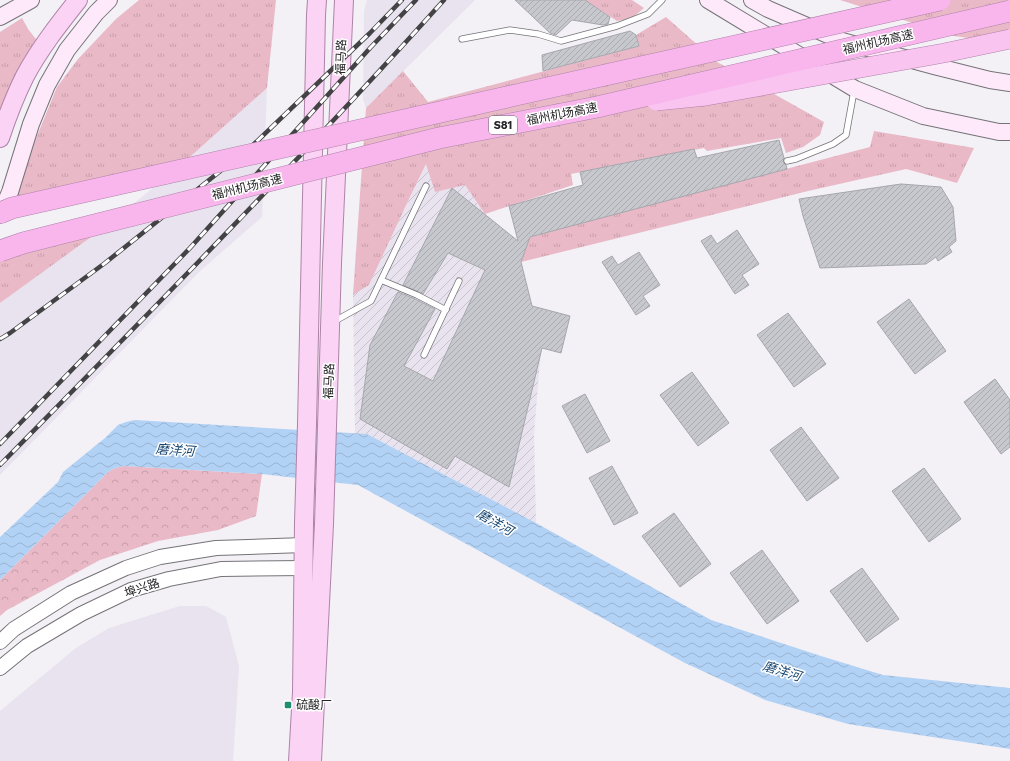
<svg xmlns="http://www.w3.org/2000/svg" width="1010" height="761" viewBox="0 0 1010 761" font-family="'Work Sans','Noto Sans SC',sans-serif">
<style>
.built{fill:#e8e3ef}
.industrial{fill:url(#industrial-furrows)}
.grass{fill:url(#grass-tufts)}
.park{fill:url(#park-crowns)}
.water{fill:url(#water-waves)}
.building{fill:url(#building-hatch);stroke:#a6a7ac}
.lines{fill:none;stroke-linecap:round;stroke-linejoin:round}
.service-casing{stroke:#757378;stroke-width:7}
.tertiary-casing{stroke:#757378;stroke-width:16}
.secondary-casing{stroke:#757378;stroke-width:18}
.primary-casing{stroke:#ae83a8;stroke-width:20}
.service{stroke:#fff;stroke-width:5.5}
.tertiary{stroke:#fff;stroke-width:14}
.secondary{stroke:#fde9fa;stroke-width:16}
.primary{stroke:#fbd3f4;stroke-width:18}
.rail-casing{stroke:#434244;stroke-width:4.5}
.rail{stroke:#fff;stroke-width:3;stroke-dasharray:9;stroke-linecap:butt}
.trunk-bridge-casing{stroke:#ae83a8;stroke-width:20;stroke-linecap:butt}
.motorway-bridge-casing{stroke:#ae83a8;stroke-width:22;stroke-linecap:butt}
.trunk-bridge{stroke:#fac4f0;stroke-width:19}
.motorway-bridge{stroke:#f8b6ed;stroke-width:21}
.poi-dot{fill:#208e6e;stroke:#fff;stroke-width:1.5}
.labels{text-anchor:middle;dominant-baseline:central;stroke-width:3;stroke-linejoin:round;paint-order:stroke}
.shield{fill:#fff;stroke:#676668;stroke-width:1}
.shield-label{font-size:11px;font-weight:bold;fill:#262527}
.street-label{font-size:12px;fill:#262527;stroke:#fff}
.poi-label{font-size:12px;fill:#262527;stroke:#fff;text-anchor:start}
.water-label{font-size:13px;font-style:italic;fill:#164571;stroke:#fff}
</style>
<defs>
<pattern id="industrial-furrows" width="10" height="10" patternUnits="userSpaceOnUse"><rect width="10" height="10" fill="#e8e3ef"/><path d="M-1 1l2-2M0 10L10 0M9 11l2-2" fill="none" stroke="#c7c3cd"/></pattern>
<pattern id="grass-tufts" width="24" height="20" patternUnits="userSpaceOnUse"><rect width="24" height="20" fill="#e9b9c7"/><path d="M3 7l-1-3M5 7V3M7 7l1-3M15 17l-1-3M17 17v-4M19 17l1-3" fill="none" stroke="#c89fab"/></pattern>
<pattern id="park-crowns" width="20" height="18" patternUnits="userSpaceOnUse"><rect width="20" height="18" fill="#e9b9c7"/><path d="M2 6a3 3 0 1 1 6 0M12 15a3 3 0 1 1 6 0" fill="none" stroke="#c89fab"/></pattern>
<pattern id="water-waves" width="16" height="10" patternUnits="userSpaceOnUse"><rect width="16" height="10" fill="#b2d2f5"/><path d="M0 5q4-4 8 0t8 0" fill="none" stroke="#99b4d2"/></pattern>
<pattern id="building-hatch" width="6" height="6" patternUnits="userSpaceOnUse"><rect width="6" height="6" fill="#c6c8cd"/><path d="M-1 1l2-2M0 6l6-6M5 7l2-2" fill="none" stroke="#aaacb0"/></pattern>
</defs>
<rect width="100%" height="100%" fill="#f3f0f6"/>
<!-- built -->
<g class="built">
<polygon points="367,0 475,0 366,108 363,99 364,11"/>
<polygon points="267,88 262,217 200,271 0,475 0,303 98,232 138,200 181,165"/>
<polygon points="180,606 206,606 226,617 239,666 233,761 0,761 0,711 76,648 109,628"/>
</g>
<!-- industrial -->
<polygon class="industrial" points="427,163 465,185 485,214 526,248 521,262 541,348 534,434 536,523 367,434 355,434 353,295 369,285 408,201"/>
<!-- grass -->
<g class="grass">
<polygon points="139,0 276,0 267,88 181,165 12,197 57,87 78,59 116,19"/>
<polygon points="585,0 632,0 644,8 631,19 617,21"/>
<polygon points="840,0 1010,0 1010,44 954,36"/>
<polygon points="666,17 717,62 824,122 820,135 803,147 786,153 781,138 707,151 704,148 571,174 573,185 485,214 465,185 435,192 426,164 408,201 369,285 353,295 366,108 403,71 428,102 639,46 636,35"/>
<polygon points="22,18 28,29 39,43 0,113 0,32"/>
<polygon points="874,131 974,148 957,183 906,169 808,191 521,262 526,248 518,241 586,221 870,147"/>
<polygon points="98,232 7,298 0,303 0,258"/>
</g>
<!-- park -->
<path class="park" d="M125 466 262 474 256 516 218 530 158 541 100 560 7 610 0 616V580L107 473C113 468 118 467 125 466Z"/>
<!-- water -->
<path class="water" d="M135 420 367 434 536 523 711 620 821 656 883 675 1010 688V749L848 724 765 700 685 663 358 485 262 474 125 466C118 467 113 468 107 473L0 580V537L58 482 63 472 105 438 118 425 126 422Z"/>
<!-- building -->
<g class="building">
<polygon points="515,0 585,0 610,17 608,24 603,25 572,20 556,35 550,33"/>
<polygon points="630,31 636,35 639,46 543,71 542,55"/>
<polygon points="779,140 784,158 783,162 786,165 787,169 586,222 530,237 521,262 532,306 570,316 561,353 542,348 509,487 455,456 447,469 360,419 370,345 398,292 415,299 435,309 404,366 433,381 485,270 448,253 423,294 403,285 452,188 518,241 509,206 583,185 580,172 694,149 697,158"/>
<polygon points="901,184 941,187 953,207 956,241 949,247 952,252 938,261 936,257 926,264 820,268 803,216 799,199"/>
<polygon points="737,230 759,264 742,275 749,285 735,294 701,241 711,235 717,244"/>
<polygon points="639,252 660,285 643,296 650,306 636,315 602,262 612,256 618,265"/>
<polygon points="909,299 946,351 915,374 877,322"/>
<polygon points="788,313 826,364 794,387 757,335"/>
<polygon points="692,372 729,423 698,446 660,395"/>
<polygon points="995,379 1010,400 1010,447 1001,454 964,402"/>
<polygon points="585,394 610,441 587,453 562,406"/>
<polygon points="801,427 839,478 807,501 770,450"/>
<polygon points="612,466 638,513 614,525 589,478"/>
<polygon points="924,468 961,519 929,542 892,491"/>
<polygon points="674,513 711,564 680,587 642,536"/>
<polygon points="762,550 799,601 767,624 730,573"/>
<polygon points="862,568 899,619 867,642 830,591"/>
</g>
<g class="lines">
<defs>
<g id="service">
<polyline points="462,39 510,30 538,34 561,41 617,26 648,14 662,0"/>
<polyline points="787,161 796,159 833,144 846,135 854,91"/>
<polyline points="381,280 417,295 446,310"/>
<polyline points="333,322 371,301 426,186"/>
<polyline points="424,355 459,281"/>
</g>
<g id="tertiary">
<polyline points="0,642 14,629 71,593 126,568 160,557 216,548 304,545"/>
<polyline points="0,668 27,646 81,614 131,590 169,579 221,569 304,568"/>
</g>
<g id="secondary">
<polyline points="708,0 855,89 923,116 999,132 1010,132"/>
<polyline points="752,0 768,9 842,41 934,66 990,80 1010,83"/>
<polyline points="0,17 31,0"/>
<polyline points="0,215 10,192 31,124 47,85 67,50 96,13 109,0"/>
</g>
<g id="primary">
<path d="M0 138C7 117 15 96 25 76 40 48 59 24 78 0"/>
<polyline points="298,761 302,692 304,522 307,424 316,15 317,0"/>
<polyline points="312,761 324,524 332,263 344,0"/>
</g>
</defs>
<!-- service casing -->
<use href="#service" class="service-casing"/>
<!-- tertiary casing -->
<use href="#tertiary" class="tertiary-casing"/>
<!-- secondary casing -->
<use href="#secondary" class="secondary-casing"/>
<!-- primary casing -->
<use href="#primary" class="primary-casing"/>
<!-- service -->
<use href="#service" class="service"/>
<!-- tertiary -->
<use href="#tertiary" class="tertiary"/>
<!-- secondary -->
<use href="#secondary" class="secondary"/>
<!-- primary -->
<use href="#primary" class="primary"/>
<defs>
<g id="rail">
<polyline points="0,339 10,333 105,263 253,145 370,33 402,0"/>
<polyline points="0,444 190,248 371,47 416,0"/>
<path d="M0 465C150 312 301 159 444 0"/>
</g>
</defs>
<!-- rail casing -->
<use href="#rail" class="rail-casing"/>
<!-- rail -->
<use href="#rail" class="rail"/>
<defs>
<polyline id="trunk-bridge" points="656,101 706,96 944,53 1010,39"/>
<g id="motorway-bridge">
<polyline points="0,213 12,208 940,0"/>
<polyline points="0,251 23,243 439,138 597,107 1010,11"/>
</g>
</defs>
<!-- trunk-bridge casing -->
<use href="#trunk-bridge" class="trunk-bridge-casing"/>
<!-- motorway-bridge casing -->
<use href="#motorway-bridge" class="motorway-bridge-casing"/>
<!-- trunk-bridge -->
<use href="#trunk-bridge" class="trunk-bridge"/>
<!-- motorway-bridge -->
<use href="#motorway-bridge" class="motorway-bridge"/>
</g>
<!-- markers -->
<rect class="poi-dot" x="284" y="701" width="8" height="8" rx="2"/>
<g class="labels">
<!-- shield labels -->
<rect class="shield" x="489" y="116" width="28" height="18" rx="3"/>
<g class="shield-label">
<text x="503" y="125">S81</text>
</g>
<!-- street labels -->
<g class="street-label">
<text transform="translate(878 42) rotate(-13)">福州机场高速</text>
<text transform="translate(341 57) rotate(-88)">福马路</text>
<text transform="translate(562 114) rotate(-11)">福州机场高速</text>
<text transform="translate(247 187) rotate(-14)">福州机场高速</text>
<text transform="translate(329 381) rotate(-88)">福马路</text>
<text transform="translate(142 588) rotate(-18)">埠兴路</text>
</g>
<!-- poi labels -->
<g class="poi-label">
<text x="296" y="705">硫酸厂</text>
</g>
<!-- water labels -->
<g class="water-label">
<text transform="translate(175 450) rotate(4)">磨洋河</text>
<text transform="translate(495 522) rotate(30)">磨洋河</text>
<text transform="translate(782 671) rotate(17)">磨洋河</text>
</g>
</g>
</svg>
